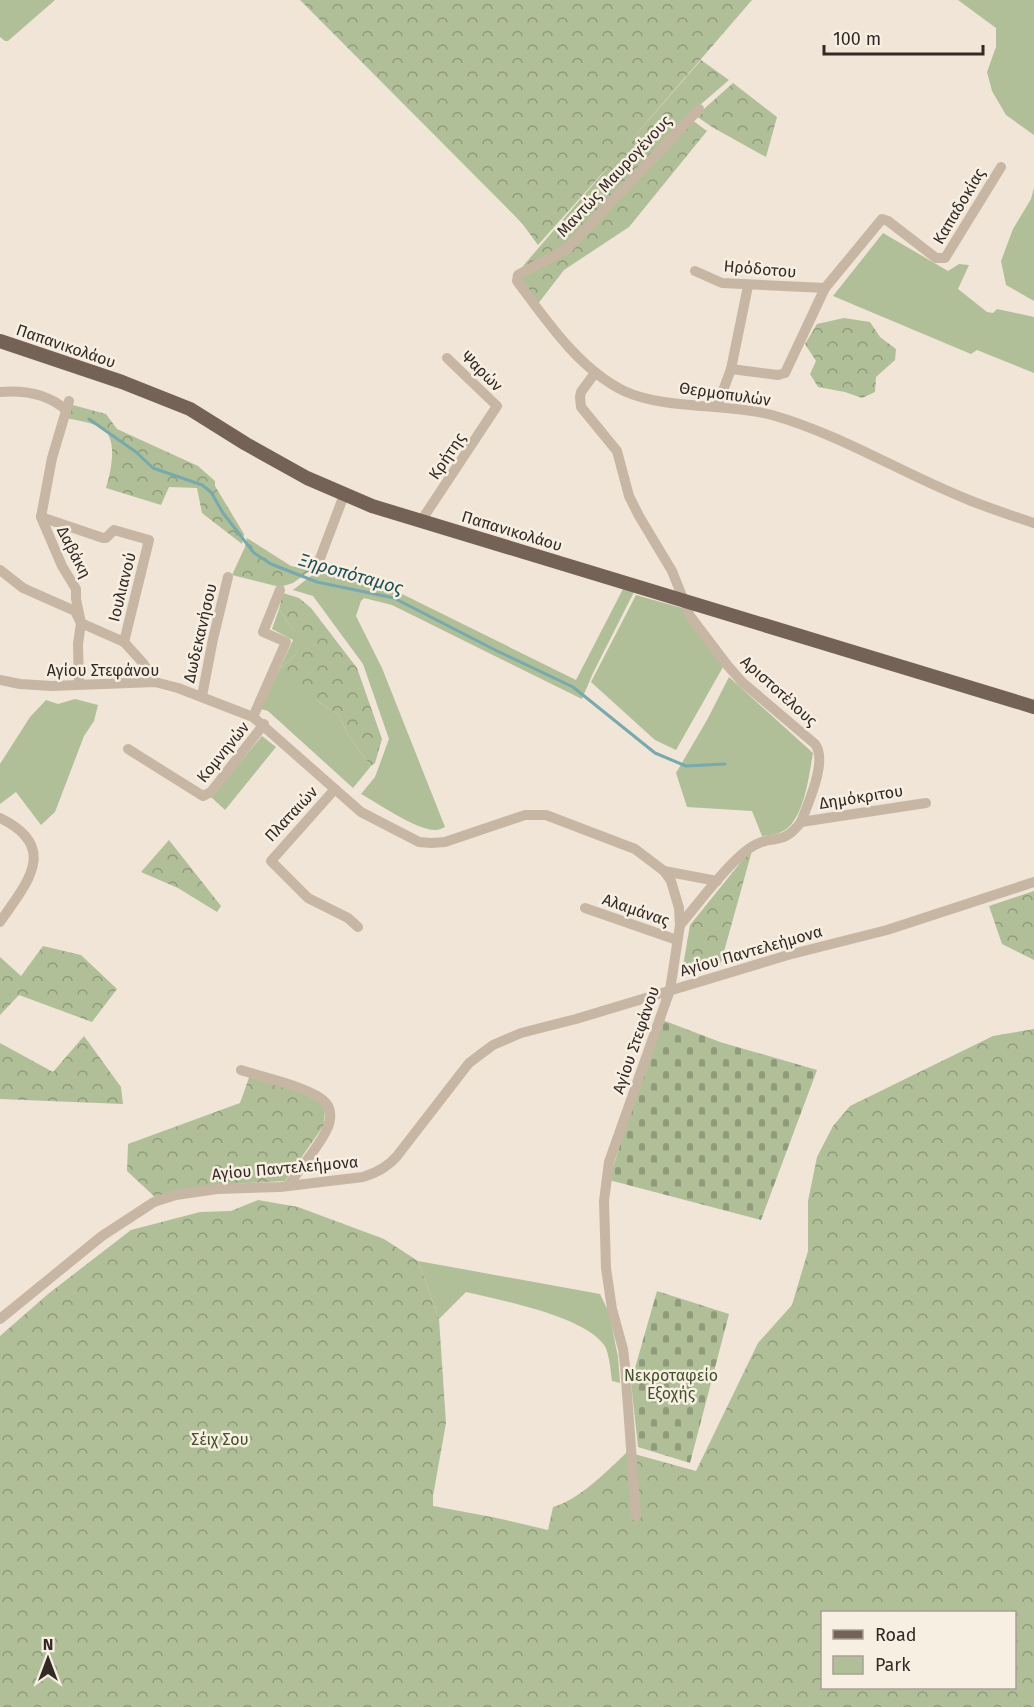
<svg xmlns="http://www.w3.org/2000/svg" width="1034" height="1707" viewBox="0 0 1034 1707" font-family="'Fira Sans',sans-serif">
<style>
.green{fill:#b0bf98}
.forest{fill:url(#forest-crowns);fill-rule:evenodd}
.cemetery{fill:url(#cemetery-stones)}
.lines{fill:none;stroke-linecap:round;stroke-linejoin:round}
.stream{stroke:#77a9ad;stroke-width:3}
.minor{stroke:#c8b6a4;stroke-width:10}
.major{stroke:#756257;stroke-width:14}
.labels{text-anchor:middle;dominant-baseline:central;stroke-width:5;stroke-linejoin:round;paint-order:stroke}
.street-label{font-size:16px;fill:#332a25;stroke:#f8efe3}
.park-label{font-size:16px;fill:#41512a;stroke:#f8efe3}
.water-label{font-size:18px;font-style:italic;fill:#1c4e54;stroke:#f8efe3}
</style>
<defs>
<pattern id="forest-crowns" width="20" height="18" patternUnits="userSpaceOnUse" patternTransform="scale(1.5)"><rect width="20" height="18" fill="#b0bf98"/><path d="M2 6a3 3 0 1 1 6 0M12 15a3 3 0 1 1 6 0" fill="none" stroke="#909b7c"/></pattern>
<pattern id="cemetery-stones" width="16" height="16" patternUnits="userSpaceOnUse" patternTransform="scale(1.5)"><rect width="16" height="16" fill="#b0bf98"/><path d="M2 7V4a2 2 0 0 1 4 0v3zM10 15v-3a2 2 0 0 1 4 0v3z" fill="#909b7c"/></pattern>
</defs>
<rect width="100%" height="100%" fill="#f0e5d7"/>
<!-- green -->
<g class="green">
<polygon points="0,0 55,0 8,41 5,41 0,37"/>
<polygon points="958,0 1034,0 1034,135 1006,115 992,91 987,72 996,47 996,28"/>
<polygon points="1034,188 1034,301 1006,285 1001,261 1013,229 1031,199"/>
<polygon points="883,233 948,271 959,264 969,265 958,289 987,312 993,313 997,309 1034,317 1034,373 977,350 971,354 833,296"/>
<path d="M316 572 398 592 576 680 623 589 634 592 593 673 582 699 392 605 364 598 361 601 356 616 382 668 445 827C442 828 439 830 436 830 418 831 377 803 361 794L375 777 389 739 363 664 313 596 293 590Z"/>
<polygon points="636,595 682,608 723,667 676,750 655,740 591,682"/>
<polygon points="279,609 291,627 306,640 295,655 281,668 316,700 339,715 348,735 371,766 353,788 268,711 261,709 293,640 272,629"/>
<path d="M729 677 813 753C809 775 804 823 781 832 776 835 768 835 762 836L752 811 687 807 676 773 707 720Z"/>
<polygon points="75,699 98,705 94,721 84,736 55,812 41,825 16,792 0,804 0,764 30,717 46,700 58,704"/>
<polygon points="262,736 276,747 225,810 211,797"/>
<path d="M418 1261 600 1294 609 1313 618 1357 620 1383 612 1381C611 1373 609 1351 604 1345 584 1316 500 1300 466 1292L439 1319Z"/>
</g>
<!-- forest -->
<g class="forest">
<polygon points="300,0 752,0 619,154 701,60 729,80 693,111 567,245 525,267 523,266 616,158 538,245 521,222"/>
<polygon points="733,83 777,117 766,157 712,127 696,116"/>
<polygon points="692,120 707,131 629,227 564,270 537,305 520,279 570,251"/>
<polygon points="844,318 870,322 880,337 896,349 895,360 876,377 875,392 862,398 845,392 818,387 810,374 816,361 805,344 817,324"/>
<path d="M69 404 106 414 117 429 198 466 215 481V486L244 534 242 544 202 513 197 488 169 487 161 505 106 488C111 471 120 434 98 426 88 422 76 420 65 418Z"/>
<polygon points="247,538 291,566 311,570 293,583 280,587 232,575 245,547"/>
<polygon points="283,593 299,598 311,608 357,668 382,739 375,763 371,766 348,735 339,715 316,700 284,683 281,668 295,655 305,640 291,627 279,609"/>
<polygon points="169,840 221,906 217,912 178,888 141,872"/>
<polygon points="753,847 720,966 685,974 682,972 690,925"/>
<polygon points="1034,891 1034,960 1002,944 989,906"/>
<polygon points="43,946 81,955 117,989 92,1022 19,995 0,1015 0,957 21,976"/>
<path d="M1034 1029V1707H0V1336L48 1294 131 1230 200 1212 231 1211 258 1200 298 1207 384 1239 418 1261 439 1319 446 1423 433 1496V1506L497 1518 548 1530 553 1507C577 1501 609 1470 627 1452L696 1471 758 1343 792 1305 808 1251V1201L817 1157 833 1126 850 1106 993 1036ZM822 1612H1014V1688H822Z"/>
<polygon points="84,1036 121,1087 123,1104 0,1099 0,1043 53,1072"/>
<polygon points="250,1075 299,1091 321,1103 325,1111 324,1125 285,1181 231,1184 156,1198 127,1171 128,1144 240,1103"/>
</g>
<!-- cemetery -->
<g class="cemetery">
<polygon points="660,1019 720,1042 817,1070 761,1220 609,1180"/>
<polygon points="657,1291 729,1314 690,1463 638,1447 631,1382"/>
</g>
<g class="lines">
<!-- stream -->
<polyline class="stream" points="89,419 136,452 153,468 202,485 211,492 223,513 254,553 271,564 317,582 394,598 497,651 573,687 655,753 686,766 725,764"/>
<!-- minor -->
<g class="minor">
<path d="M699 109 568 248 518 275 517 281C546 320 579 369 624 391 665 410 728 403 772 415 842 435 903 474 969 500 991 509 1013 516 1034 523"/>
<polyline points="695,271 722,283 825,288"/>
<polyline points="731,369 778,375 785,373 825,288 882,219 888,221 936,258 945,258 1001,167"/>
<path d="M595 373 581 392 580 397 581 407 617 451 629 496 639 516 672 571 690 616 728 666 742 682 815 744C828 761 808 803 801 822 781 848 774 833 753 846 731 859 698 904 680 925"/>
<path d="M0 392C24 390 47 393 66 410"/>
<polyline points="69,401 52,458 41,517 62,566 76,589 76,599 81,623 78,644 79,684"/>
<polyline points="717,407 731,369 748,286"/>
<polyline points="41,517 103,538 106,538 114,530 149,540 124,642"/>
<polyline points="421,521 497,406 447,358"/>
<polyline points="316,569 344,495"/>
<polyline points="0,570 23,588 75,611 81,623 124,642 143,663 155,682"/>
<polyline points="0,680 20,684 52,686 155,682 178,688 253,717 361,812 419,842 431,843 445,842 525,815 546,815 635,849 664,871 671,881 679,908 680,925 670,990 609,1162 604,1201 606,1268 612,1309 623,1349 625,1366 636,1516"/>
<polyline points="202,696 213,639 228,577"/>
<polyline points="253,717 286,642 263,632 280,590"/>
<polyline points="128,749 203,796 211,792 264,724"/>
<polyline points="335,789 271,861 308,898 348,918 358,927"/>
<path d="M0 818C60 847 27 883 0 922"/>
<polyline points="801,822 926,803"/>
<polyline points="664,871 717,881"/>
<polyline points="585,908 677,940"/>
<path d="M241 1070C261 1077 314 1088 326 1103 332 1110 331 1121 327 1129 319 1147 299 1169 288 1186"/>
<path d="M0 1319 102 1236 154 1202 176 1195 217 1189 280 1187 363 1177C376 1173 388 1167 397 1156L469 1063 493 1045 521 1033 576 1019 788 955 887 930 1034 882"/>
</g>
<!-- major -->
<polyline class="major" points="0,341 122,382 190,409 246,444 307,478 372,506 1034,707"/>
</g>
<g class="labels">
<!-- street labels -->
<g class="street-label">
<text transform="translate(614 176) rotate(-47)">Μαντώς Μαυρογένους</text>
<text transform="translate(959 206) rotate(-59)">Καπαδοκίας</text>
<text transform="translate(760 269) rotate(5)">Ηρόδοτου</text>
<text transform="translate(66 346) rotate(19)">Παπανικολάου</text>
<text transform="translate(482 371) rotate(44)">Ψαρών</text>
<text transform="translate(725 394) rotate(8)">Θερμοπυλών</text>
<text transform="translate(447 456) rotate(-56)">Κρήτης</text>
<text transform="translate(512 531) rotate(17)">Παπανικολάου</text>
<text transform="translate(74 552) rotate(63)">Δαβάκη</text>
<text transform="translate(122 587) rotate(-76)">Ιουλιανού</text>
<text transform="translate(200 633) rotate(-77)">Δωδεκανήσου</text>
<text x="103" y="670">Αγίου Στεφάνου</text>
<text transform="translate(779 691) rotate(42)">Αριστοτέλους</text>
<text transform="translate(223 752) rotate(-51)">Κομνηνών</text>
<text transform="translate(861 797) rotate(-9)">Δημόκριτου</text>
<text transform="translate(291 814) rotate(-47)">Πλαταιών</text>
<text transform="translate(636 910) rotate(19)">Αλαμάνας</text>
<text transform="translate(751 951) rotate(-16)">Αγίου Παντελεήμονα</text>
<text transform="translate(636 1040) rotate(-71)">Αγίου Στεφάνου</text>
<text transform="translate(285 1168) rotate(-5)">Αγίου Παντελεήμονα</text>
</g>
<!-- park labels -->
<g class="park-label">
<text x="671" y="1375">Νεκροταφείο<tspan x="671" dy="18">Εξοχής</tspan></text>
<text x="220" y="1439">Σέιχ Σου</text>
</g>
<!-- water labels -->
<g class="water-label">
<text transform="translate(351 574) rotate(16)">Ξηροπόταμος</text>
</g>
</g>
<!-- legend -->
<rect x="821" y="1611" width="195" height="78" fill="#f8efe3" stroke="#a9a097" stroke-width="1.5"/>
<rect x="833" y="1630" width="30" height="9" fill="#756257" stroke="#a9a097" stroke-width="1.5"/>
<text x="875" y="1641" font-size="18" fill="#332a25">Road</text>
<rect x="833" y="1656" width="30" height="18" fill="#b0bf98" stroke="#a9a097" stroke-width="1.5"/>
<text x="875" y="1671" font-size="18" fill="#332a25">Park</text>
<!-- north arrow -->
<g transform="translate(48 1659)" stroke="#f8efe3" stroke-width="4.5" paint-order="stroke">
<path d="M0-4.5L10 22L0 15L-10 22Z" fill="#332a25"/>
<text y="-9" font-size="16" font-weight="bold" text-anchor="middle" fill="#332a25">N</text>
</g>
<!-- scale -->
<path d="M824 45v9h159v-9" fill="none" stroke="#332a25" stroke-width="3"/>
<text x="833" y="45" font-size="18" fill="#332a25" stroke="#f8efe3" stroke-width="4.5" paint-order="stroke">100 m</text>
</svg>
